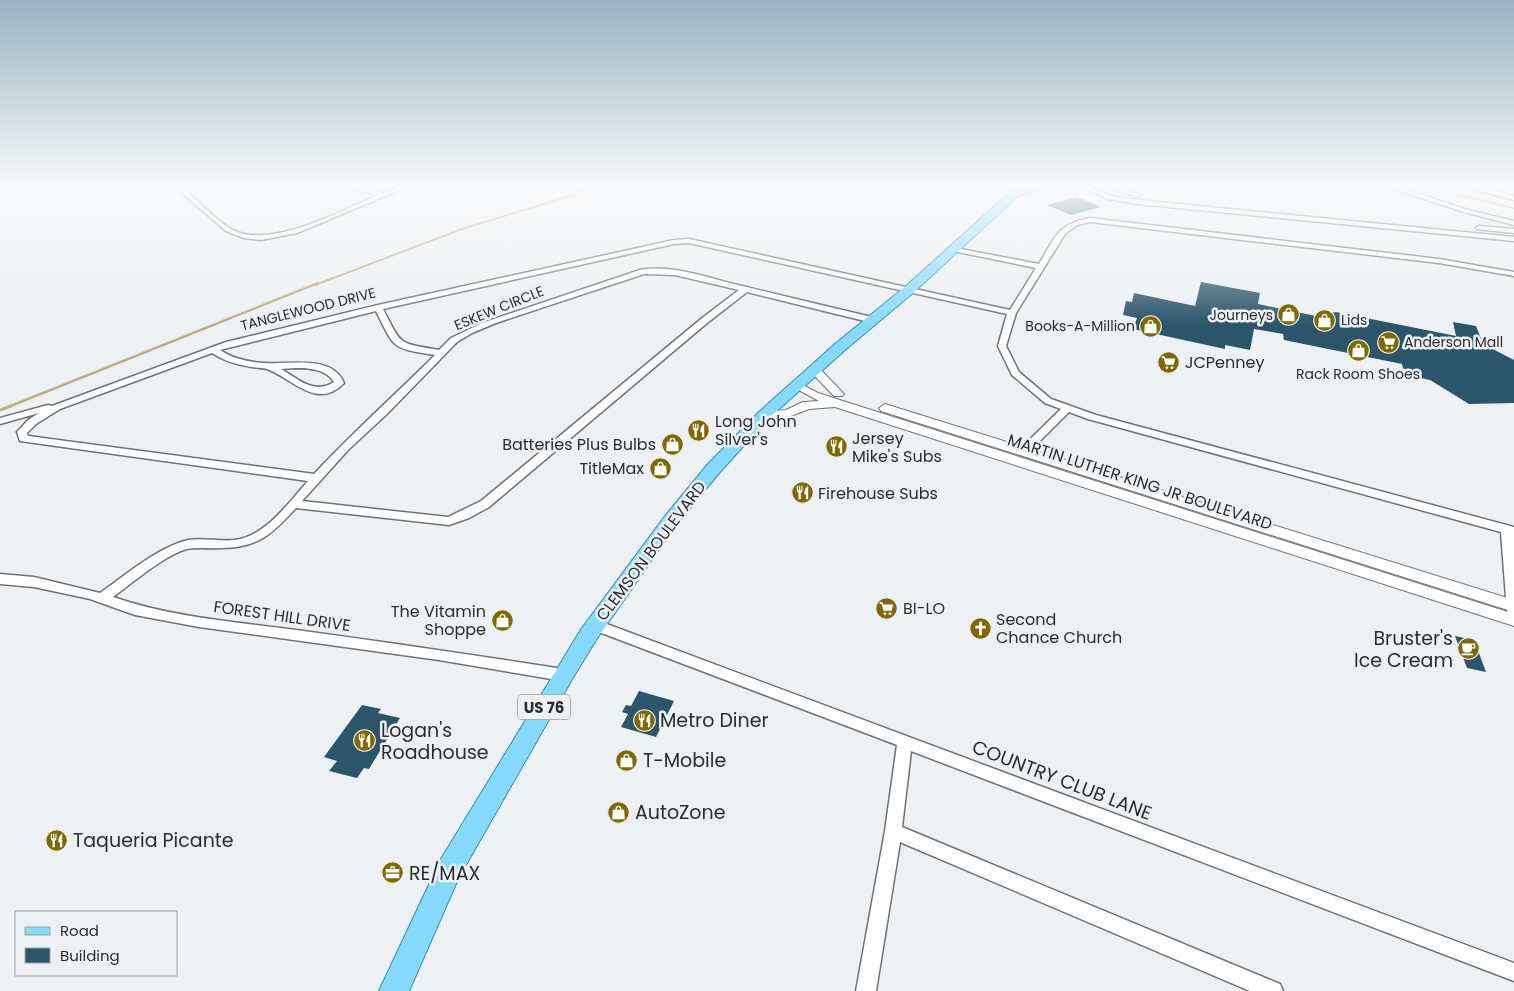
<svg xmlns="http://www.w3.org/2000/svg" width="1514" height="991" viewBox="0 0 1514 991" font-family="Poppins,sans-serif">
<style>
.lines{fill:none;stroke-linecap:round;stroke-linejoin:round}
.stream-far2{stroke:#bdb187;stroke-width:2}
.stream-far1{stroke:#bdb187;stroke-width:2.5}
.stream{stroke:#bdb187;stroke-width:3}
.building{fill:#2b556a}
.minor-casing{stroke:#707375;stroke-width:3}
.tertiary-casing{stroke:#707375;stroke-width:2}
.primary-casing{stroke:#328eb5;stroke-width:2}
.minor{fill:#fff;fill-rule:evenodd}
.tertiary{fill:#fff;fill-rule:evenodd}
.primary{fill:#86dafe;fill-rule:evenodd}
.labels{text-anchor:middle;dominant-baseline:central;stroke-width:5;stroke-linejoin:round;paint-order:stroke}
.far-street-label{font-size:14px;fill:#2b2c2d;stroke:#eef1f3}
.far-poi-label{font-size:14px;fill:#2b2c2d;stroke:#eef1f3;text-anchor:end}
.shield{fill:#eef1f3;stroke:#666768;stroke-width:1}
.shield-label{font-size:15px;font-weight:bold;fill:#2b2c2d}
.poi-label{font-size:16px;fill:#2b2c2d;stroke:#eef1f3;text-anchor:start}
.street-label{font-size:16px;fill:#2b2c2d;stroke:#eef1f3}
.near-poi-label{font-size:19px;fill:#2b2c2d;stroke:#eef1f3;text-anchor:start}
.near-street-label{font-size:19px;fill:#2b2c2d;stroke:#eef1f3}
</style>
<rect width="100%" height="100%" fill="#eef1f3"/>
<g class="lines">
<!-- stream-far2 -->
<g class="stream-far2">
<polyline points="1458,195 1514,208"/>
<polyline points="315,285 462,229 573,195 590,186"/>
</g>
<!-- stream-far1 -->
<polyline class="stream-far1" points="8,407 318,283"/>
<!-- stream -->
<polyline class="stream" points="0,410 11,406"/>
</g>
<!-- building -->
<g class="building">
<polygon points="1077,197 1101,207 1071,215 1047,205"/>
<polygon points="1201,282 1260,293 1258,304 1316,316 1336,312 1456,336 1453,322 1476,326 1483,344 1514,360 1514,403 1469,404 1430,380 1416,377 1403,368 1402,364 1284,340 1283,334 1254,329 1250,350 1225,345 1225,349 1133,329 1137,318 1123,315 1126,301 1132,302 1134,293 1195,306"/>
<polygon points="1455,636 1474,640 1486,672 1467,668"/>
<polygon points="639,691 674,701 656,737 621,727 628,714 622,712 626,705 631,706"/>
<polygon points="362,705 381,709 378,713 400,718 369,769 364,768 357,778 329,771 337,761 324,757"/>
</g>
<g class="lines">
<defs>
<g id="minor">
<path d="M174 186H181C197 200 213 218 231 229 268 251 342 210 378 195L344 186H356L384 193 400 186H409L297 233 261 240 244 238 226 231Z"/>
<polygon points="1079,186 1088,186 1111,196 1138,200 1514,237 1514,241 1138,204 1108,199"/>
<polygon points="1105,186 1116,186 1140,195 1137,197"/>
<polygon points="1385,186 1395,186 1468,210 1514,221 1514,225 1464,212"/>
<polygon points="1462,186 1474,186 1514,196 1514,200"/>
<path d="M1090 218 1439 259 1514 272V276L1439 263 1090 222 1077 225 1065 234 1016 313 1006 346 1019 372 1051 399 1096 415 1514 527V616L1509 614 1507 611 1501 532 1088 419 1069 412 1028 453H1020L1019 451 1020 449 1061 409 1045 403 1012 375 998 346 1007 314 689 243 674 244 383 309C402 346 398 343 439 350L451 338 482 323 640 270C672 264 708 278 738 285 784 296 830 307 876 318L877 320 873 323 747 292 707 323 489 507 469 518 449 525 296 508C272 534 258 548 221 548 211 549 197 547 187 549 166 554 131 584 113 597 171 617 235 622 296 630 385 642 474 655 563 669L568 671 570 675 568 679 563 681 439 660 199 627 135 615 90 599 34 587 0 584V574L34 577 100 593C126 575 152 552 181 542 198 536 218 542 235 540 266 536 289 502 308 481L20 441 17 432 28 420 39 413 0 424V418L48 405 52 406 226 342 378 305 674 240 689 239 1010 310 1036 268 953 251 949 249 950 247 1039 264C1055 238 1057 224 1090 218ZM644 274 675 275 739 290 701 319 481 501 448 517 302 501 349 449 387 414 457 342 472 333 496 323ZM376 311C395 350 392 348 435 355 395 395 352 433 314 474L28 436 27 433 36 424 60 409 212 353C224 361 238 365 252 367 257 368 263 368 267 369 292 378 317 411 344 383 332 354 289 365 265 363 249 362 233 359 220 350ZM296 368C309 368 326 369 334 382 314 395 298 379 281 369Z"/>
<polygon points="1479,226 1514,229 1514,233 1477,229 1476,228"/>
<polygon points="596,620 1514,963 1514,981 911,751 902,827 1280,984 1283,991 1250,991 900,842 876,991 856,991 885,831 897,745 591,629 589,625 591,621"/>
</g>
<g id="tertiary">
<polygon points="815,367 819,368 842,392 844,394 842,396 834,396 811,372 809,370 811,368"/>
<polygon points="797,382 818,393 846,402 1514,614 1514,626 835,407 809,409 788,417 760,418 758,415 760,412 786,410 803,402 819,401 793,387 791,385 793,383"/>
<polygon points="885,404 1514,600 1514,612 881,411 879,408"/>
</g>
<polygon id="primary" points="1017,186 1028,186 1027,188 1057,186 1019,195 914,292 845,350 769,418 720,472 677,524 596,640 571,681 459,877 409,991 379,991 441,859 582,628 665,516 708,464 759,412 835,344 906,286"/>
</defs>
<!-- minor casing -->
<use href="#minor" class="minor-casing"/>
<!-- tertiary casing -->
<use href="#tertiary" class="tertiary-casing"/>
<!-- primary casing -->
<use href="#primary" class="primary-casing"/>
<!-- minor -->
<use href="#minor" class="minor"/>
<!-- tertiary -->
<use href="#tertiary" class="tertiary"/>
<!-- primary -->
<use href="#primary" class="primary"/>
</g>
<!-- sky -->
<linearGradient id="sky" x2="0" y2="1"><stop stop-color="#97b3c1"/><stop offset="0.57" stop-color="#f7f9fa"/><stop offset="1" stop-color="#f7f9fa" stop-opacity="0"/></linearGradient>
<rect width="1514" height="325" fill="url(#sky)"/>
<!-- icons -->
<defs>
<symbol id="shop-disc" viewBox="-11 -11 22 22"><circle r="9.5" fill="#806901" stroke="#eef1f3"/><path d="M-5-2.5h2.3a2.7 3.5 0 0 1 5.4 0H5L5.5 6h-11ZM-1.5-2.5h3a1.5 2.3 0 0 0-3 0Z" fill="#fff"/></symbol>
<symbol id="supermarket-disc" viewBox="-11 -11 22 22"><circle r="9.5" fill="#806901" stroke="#eef1f3"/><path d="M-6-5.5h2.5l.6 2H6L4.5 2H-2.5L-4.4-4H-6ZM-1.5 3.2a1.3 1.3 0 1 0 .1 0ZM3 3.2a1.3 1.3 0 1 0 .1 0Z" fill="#fff"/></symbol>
<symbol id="restaurant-disc" viewBox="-11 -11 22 22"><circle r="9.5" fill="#806901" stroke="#eef1f3"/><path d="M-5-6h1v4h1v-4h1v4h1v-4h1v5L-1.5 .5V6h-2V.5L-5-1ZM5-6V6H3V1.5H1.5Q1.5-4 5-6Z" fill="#fff"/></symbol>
<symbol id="church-disc" viewBox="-11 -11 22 22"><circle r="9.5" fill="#806901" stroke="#eef1f3"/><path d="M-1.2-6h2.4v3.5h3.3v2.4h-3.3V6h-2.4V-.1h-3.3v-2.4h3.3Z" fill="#fff"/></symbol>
<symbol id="cafe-disc" viewBox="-11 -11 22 22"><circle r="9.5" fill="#806901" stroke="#eef1f3"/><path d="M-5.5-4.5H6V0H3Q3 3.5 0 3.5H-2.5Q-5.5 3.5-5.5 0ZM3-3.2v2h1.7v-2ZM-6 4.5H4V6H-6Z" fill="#fff"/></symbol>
<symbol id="office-disc" viewBox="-11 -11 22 22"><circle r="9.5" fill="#806901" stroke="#eef1f3"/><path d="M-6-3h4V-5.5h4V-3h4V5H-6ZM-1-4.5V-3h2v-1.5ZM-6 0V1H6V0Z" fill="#fff"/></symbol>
</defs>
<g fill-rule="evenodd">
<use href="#shop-disc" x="1276" y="302" width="25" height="25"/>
<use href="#shop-disc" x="1312" y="308" width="25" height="25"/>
<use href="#shop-disc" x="1138" y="314" width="25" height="25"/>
<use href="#supermarket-disc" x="1376" y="330" width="25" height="25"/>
<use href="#shop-disc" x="1346" y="338" width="25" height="25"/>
<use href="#supermarket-disc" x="1156" y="350" width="25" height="25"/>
<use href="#restaurant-disc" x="686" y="418" width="25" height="25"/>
<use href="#shop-disc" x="660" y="432" width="25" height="25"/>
<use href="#restaurant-disc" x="824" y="434" width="25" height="25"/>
<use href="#shop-disc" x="648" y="456" width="25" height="25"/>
<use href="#restaurant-disc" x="790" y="480" width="25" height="25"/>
<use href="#supermarket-disc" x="874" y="596" width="25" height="25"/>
<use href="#shop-disc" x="490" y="608" width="25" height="25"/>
<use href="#church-disc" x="968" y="616" width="25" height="25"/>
<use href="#cafe-disc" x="1456" y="636" width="25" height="25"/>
<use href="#restaurant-disc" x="632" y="708" width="25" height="25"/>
<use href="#restaurant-disc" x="352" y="728" width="25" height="25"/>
<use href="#shop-disc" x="614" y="748" width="25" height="25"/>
<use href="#shop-disc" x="606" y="800" width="25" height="25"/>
<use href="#restaurant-disc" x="44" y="828" width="25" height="25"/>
<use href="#office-disc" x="380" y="860" width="25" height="25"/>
</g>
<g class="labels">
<!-- far-street labels -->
<g class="far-street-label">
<text transform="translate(499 308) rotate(-22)">ESKEW CIRCLE</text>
<text transform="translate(308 309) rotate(-14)">TANGLEWOOD DRIVE</text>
</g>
<!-- far-poi labels -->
<g class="far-poi-label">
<text x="1273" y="315">Journeys</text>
<text x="1341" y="320" text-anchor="start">Lids</text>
<text x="1135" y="326">Books-A-Million</text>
<text x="1404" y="342" text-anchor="start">Anderson Mall</text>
<text x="1358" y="374" text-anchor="middle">Rack Room Shoes</text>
</g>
<!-- shield labels -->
<rect class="shield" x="518" y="694.5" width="52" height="25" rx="4"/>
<g class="shield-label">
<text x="544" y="707">US 76</text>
</g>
<!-- poi labels -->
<g class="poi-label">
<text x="1185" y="362">JCPenney</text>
<text x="715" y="421">Long John<tspan x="715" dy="18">Silver's</tspan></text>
<text x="852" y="438">Jersey<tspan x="852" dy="18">Mike's Subs</tspan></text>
<text x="656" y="444" text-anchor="end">Batteries Plus Bulbs</text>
<text x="644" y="468" text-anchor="end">TitleMax</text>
<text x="818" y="493">Firehouse Subs</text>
<text x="903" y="608">BI-LO</text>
<text x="486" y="611" text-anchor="end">The Vitamin<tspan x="486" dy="18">Shoppe</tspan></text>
<text x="996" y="619">Second<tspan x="996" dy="18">Chance Church</tspan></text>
</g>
<!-- street labels -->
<g class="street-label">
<text transform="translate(1140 482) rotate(18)">MARTIN LUTHER KING JR BOULEVARD</text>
<text transform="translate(651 551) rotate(-53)">CLEMSON BOULEVARD</text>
<text transform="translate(282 616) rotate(8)">FOREST HILL DRIVE</text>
</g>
<!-- near-poi labels -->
<g class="near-poi-label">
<text x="1453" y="638" text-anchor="end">Bruster's<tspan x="1453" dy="22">Ice Cream</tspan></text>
<text x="660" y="720">Metro Diner</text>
<text x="381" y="730">Logan's<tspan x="381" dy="22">Roadhouse</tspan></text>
<text x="643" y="760">T-Mobile</text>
<text x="635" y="812">AutoZone</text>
<text x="73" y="840">Taqueria Picante</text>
<text x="409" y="873">RE/MAX</text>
</g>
<!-- near-street labels -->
<g class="near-street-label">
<text transform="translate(1062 780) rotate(21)">COUNTRY CLUB LANE</text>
</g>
</g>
<!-- legend -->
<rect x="15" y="911" width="162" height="65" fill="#eef1f3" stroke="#a0a2a4"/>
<rect x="25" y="927" width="25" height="8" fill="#86dafe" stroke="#a0a2a4"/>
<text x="60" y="936" font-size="15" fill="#2b2c2d">Road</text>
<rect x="25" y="948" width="25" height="15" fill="#2b556a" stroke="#a0a2a4"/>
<text x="60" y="961" font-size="15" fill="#2b2c2d">Building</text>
</svg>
